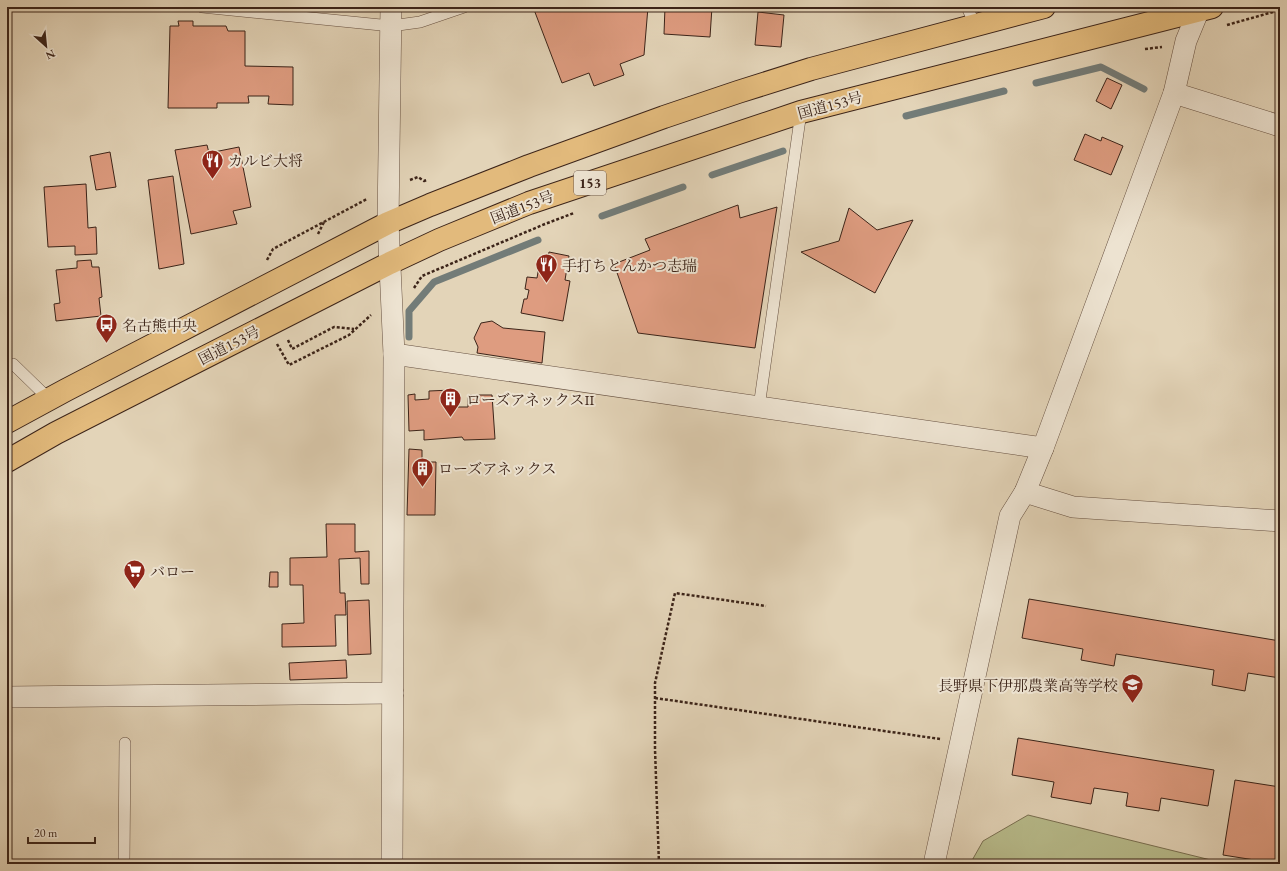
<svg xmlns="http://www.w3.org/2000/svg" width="1287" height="871" viewBox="0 0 1287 871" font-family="'EB Garamond','Noto Serif JP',serif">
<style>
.green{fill:#b8bc8c;stroke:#7a7052}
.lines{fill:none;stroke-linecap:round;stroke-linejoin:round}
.stream{stroke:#737c78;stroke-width:7}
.building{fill:#de9c80;stroke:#3c2419}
.service-casing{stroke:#665041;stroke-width:12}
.minor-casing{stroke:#665041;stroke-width:22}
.trunk-casing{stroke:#3c2419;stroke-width:24}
.path{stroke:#3c2419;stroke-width:2.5;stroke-dasharray:3 2;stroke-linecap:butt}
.service{stroke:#ede3d1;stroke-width:11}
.minor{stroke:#ede3d1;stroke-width:21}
.trunk{stroke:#e2ba7c;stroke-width:22}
.labels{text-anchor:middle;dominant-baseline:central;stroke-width:4;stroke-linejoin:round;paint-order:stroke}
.shield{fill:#ede3d1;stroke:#715d50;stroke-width:1}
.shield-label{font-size:14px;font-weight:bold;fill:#3c2419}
.street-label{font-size:15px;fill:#3c2419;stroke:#ede3d1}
.poi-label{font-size:15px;fill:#3c2419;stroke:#ede3d1;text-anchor:start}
</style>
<rect width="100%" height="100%" fill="#e3d4b8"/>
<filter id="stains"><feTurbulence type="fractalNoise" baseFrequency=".005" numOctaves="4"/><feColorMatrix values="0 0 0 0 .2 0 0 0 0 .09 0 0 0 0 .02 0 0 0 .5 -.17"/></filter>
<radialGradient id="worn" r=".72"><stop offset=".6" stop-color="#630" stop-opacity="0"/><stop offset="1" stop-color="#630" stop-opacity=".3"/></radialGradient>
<!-- green -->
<polygon class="green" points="1028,815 1227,864 970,864 983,841"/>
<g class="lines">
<!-- stream -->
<g class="stream">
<polyline points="1036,83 1101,67 1144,89"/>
<polyline points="906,116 1004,91"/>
<polyline points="712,175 783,151"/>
<polyline points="602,216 683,187"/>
<polyline points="409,337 409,311 434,282 538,240"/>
</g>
</g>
<!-- building -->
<g class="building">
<polygon points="533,7 648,7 644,55 620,64 624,75 594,86 589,73 562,83"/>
<polygon points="665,7 712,7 710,37 664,34"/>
<polygon points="758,12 784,15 781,47 755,45"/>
<polygon points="178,21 193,21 193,26 226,26 228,31 245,31 245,66 293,67 293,105 268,104 269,96 248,96 249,103 217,103 217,108 168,108 170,26 179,26"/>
<polygon points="1107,78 1122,85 1111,109 1096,101"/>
<polygon points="1085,134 1101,141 1102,137 1123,146 1111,175 1074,160"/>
<polygon points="207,145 209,153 239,147 251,207 233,211 237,224 191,234 175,150"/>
<polygon points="110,152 116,187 96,190 90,156"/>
<polygon points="173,176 184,264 159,269 148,180"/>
<polygon points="86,184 88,228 96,227 97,254 75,255 75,246 48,247 44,187"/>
<polygon points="738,205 740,218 777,207 755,348 638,333 614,264 650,250 645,239"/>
<polygon points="849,208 877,230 913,220 875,293 801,252 839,241"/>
<polygon points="549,252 569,256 565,280 570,281 563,321 521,313 524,299 527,299 529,290 525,289 527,277 537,278 540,261 547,262"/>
<polygon points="91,260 92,267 99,267 102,297 99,298 101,316 56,321 54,304 60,303 56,270 77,268 77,261"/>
<polygon points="492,321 503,328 545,332 542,363 477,353 478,347 474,338 481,323"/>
<polygon points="452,390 453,407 468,407 468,395 492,395 495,439 464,440 462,437 424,440 424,430 409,431 408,395 415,394 415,400 429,399 429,391"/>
<polygon points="409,449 422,450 422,462 436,462 435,515 407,515"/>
<polygon points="326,524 355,524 355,552 369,551 369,584 361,584 360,558 339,559 340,593 345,593 346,615 335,615 336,646 282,647 282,624 304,623 303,585 290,585 290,558 327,557"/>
<polygon points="270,572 278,572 278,587 269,587"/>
<polygon points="1029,599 1280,641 1280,678 1248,673 1245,691 1212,685 1214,670 1116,654 1114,666 1081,660 1083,649 1022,638"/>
<polygon points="369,600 371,654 348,655 347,601"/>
<polygon points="346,660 347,678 290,680 289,663"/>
<polygon points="1018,738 1214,770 1208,806 1161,798 1159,811 1126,806 1128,793 1094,788 1091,804 1051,797 1054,782 1012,775"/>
<polygon points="1235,780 1280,787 1280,864 1223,855"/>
</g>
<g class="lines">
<defs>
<g id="service">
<polyline points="202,7 391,26 420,22 464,7"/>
<polyline points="967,7 975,25"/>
<polyline points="7,366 13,364 49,399"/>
<polyline points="759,407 801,112"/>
<polyline points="124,864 125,743"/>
</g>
<g id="minor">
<polyline points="391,7 388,223 394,354 392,864"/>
<polyline points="1174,93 1280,126"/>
<polyline points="394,354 1043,448"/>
<polyline points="1025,492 1073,507 1280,521"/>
<polyline points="7,697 393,693"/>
<polyline points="934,864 1010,516 1025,492 1043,448 1174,93 1186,41 1200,7"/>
</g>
<g id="trunk">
<polyline points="7,422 66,390 388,223 430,205 529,166 664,117 738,92 811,69 1044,7"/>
<polyline points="7,461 56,433 390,263 439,240 529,203 801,112 1212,7"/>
</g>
</defs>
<!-- service casing -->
<use href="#service" class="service-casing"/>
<!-- minor casing -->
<use href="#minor" class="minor-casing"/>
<!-- trunk casing -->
<use href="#trunk" class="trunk-casing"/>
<!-- path -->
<g class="path">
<polyline points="1227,25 1280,10"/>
<polyline points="1145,49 1162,47"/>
<polyline points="410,180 418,177 424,181 427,180"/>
<polyline points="318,234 324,222"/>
<polyline points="267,260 273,249 367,199"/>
<polyline points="414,288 422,276 545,224 574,213"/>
<polyline points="288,340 292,349 334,327 354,329"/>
<polyline points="277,344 289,365 349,335 371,315"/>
<polyline points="655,698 940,739"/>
<polyline points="659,864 655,749 655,683 675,593 766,606"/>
</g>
<!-- service -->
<use href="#service" class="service"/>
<!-- minor -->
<use href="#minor" class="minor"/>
<!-- trunk -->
<use href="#trunk" class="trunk"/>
</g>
<!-- icons -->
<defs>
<symbol id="restaurant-pin" viewBox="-11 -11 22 30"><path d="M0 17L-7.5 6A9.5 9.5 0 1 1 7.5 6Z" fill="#8f2418" stroke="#ede3d1"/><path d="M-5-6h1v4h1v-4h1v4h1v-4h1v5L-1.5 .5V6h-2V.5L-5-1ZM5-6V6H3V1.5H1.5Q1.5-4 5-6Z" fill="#fff"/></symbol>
<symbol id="bus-pin" viewBox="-11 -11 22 30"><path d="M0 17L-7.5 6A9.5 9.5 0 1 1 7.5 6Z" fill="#8f2418" stroke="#ede3d1"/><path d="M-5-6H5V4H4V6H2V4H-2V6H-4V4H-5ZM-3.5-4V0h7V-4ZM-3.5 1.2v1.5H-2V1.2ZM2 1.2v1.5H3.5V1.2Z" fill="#fff"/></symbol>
<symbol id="building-pin" viewBox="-11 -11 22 30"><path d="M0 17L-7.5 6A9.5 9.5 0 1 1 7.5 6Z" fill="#8f2418" stroke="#ede3d1"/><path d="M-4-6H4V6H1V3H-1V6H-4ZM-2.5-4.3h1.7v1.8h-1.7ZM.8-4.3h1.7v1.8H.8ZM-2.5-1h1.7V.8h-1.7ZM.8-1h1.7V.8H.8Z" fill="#fff"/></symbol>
<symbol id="supermarket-pin" viewBox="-11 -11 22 30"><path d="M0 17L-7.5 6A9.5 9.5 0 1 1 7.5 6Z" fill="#8f2418" stroke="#ede3d1"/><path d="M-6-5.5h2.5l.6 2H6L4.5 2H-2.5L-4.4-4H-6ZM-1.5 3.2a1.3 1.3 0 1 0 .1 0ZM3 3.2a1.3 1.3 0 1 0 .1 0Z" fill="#fff"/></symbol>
<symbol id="school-pin" viewBox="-11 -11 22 30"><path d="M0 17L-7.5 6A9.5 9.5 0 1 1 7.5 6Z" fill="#8f2418" stroke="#ede3d1"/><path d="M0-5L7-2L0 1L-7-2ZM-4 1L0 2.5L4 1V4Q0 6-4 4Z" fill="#fff"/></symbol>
</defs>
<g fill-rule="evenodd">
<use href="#restaurant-pin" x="200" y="148" width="25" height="34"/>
<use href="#restaurant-pin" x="534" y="252" width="25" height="34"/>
<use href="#bus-pin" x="94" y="312" width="25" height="34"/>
<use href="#building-pin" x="438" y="386" width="25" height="34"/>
<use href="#building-pin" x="410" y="456" width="25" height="34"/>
<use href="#supermarket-pin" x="122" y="558" width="25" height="34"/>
<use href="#school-pin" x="1120" y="672" width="25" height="34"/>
</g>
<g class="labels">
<!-- shield labels -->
<rect class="shield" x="574" y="171" width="32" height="24" rx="3"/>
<g class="shield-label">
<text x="590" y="183">153</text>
</g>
<!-- street labels -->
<g class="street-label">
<text transform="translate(830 105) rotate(-15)">国道153号</text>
<text transform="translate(522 207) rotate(-21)">国道153号</text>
<text transform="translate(229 345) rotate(-27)">国道153号</text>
</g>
<!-- poi labels -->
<g class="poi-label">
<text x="228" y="160">カルビ大将</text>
<text x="562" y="265">手打ちとんかつ志瑞</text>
<text x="122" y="325">名古熊中央</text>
<text x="466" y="399">ローズアネックスⅡ</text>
<text x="438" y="468">ローズアネックス</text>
<text x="150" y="571">バロー</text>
<text x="1118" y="685" text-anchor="end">長野県下伊那農業高等学校</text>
</g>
</g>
<!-- margin -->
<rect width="1287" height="871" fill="none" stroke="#e3d4b8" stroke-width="24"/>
<rect x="8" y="8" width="1271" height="855" fill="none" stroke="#3c2419" stroke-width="2"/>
<rect x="12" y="12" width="1263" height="847" fill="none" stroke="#3c2419"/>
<!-- north arrow -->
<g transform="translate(46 46) rotate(153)" stroke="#ede3d1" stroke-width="3" paint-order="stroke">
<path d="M0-3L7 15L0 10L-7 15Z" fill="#3c2419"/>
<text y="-6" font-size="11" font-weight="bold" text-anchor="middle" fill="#3c2419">N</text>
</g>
<!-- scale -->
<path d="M28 837v6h67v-6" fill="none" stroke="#3c2419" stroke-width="2"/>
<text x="34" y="837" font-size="12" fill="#3c2419" stroke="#ede3d1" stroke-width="3" paint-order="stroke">20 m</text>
<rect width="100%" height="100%" filter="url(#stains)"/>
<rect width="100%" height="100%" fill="url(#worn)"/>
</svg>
